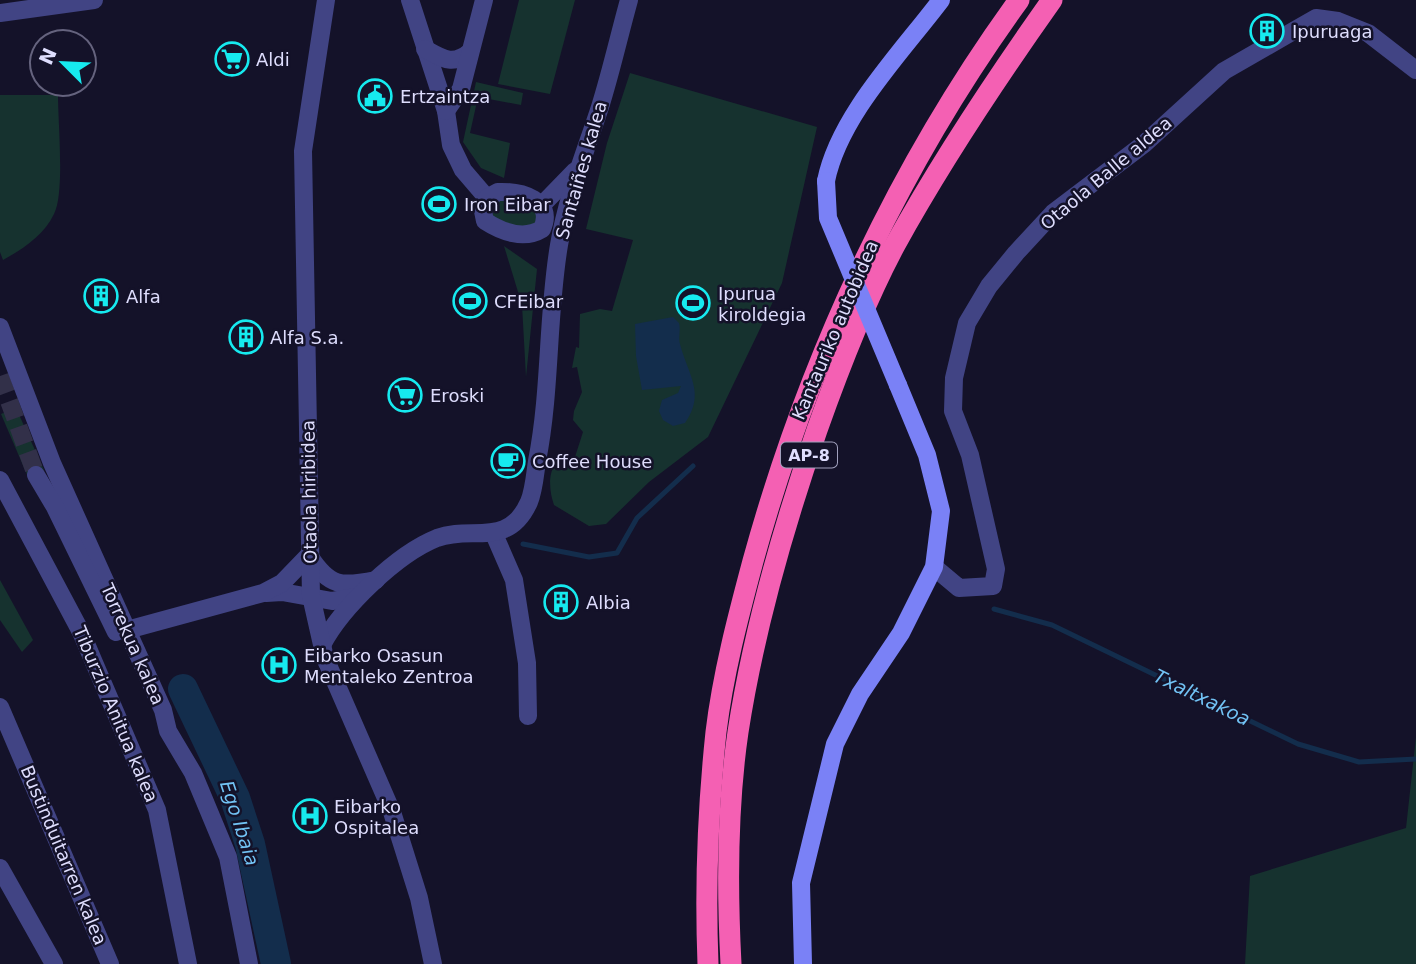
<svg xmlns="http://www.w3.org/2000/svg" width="1416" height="964" viewBox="0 0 1416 964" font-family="'DejaVu Sans',sans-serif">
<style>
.green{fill:#16322f}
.water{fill:#132d4c}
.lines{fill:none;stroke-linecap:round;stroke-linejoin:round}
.stream{stroke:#132d4c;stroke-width:5}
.river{stroke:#132d4c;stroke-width:30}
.tertiary-tunnel{stroke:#323049;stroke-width:18;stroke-dasharray:18 9;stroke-linecap:butt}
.minor{stroke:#414484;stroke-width:18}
.tertiary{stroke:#414484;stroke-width:18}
.secondary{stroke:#7a81f6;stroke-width:18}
.motorway{stroke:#f460b3;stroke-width:21}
.secondary-bridge{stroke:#7a81f6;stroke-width:18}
.labels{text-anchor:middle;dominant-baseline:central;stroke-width:5;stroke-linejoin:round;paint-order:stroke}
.shield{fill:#141229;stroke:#a1a0bd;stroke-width:2}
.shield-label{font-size:16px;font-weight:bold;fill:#deddfd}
.poi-label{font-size:18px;fill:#deddfd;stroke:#141229;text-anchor:start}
.street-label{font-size:18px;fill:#deddfd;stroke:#141229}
.water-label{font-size:19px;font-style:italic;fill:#72c3f5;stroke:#141229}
</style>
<rect width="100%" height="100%" fill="#141229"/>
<!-- green -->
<g class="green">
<polygon points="519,0 575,0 550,94 498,84"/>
<path d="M630 73 817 127 782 283 708 437 649 482 606 524 589 526 554 505C547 485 547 455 575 457L583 432 573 420 574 411 582 392 577 367 572 368 576 347 579 348 580 314 600 309 612 311 633 240 586 229 607 143Z"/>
<polygon points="476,82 523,93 521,105 478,97 470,133 510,143 504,178 481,168 463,142"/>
<path d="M0 95H58C58 122 65 193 54 214 44 235 23 249 3 260L0 252Z"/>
<polygon points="502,200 526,203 537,213 536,224 518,228 493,217 493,206"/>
<polygon points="504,246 537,269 526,377 522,305"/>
<polygon points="16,408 44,470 28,477 1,414"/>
<polygon points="0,580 33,640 22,652 0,620"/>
<polygon points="1416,737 1416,964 1245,964 1250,876 1406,828"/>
</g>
<!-- water -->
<path class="water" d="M673 317 679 323C681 330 678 337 680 344 688 375 706 393 685 423L673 426 663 420 659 411 662 400 678 393 681 386 642 390 636 356 635 324Z"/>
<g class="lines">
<!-- stream -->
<g class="stream">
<polyline points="523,544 589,557 617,553 637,518 693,466"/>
<polyline points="994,609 1052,625 1298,744 1359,762 1416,759"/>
</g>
<!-- river -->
<polyline class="river" points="183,689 235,798 250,844 276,964"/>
<!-- tertiary-tunnel -->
<polyline class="tertiary-tunnel" points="0,376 36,475"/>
<!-- minor -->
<g class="minor">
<polyline points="410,0 446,111 451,145 463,170 487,198"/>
<path d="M425 49C443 59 453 66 470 52"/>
<polyline points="446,111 461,89 484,0"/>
<path d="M498 192C521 191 555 200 542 229 524 240 502 232 485 221L482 206 487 198Z"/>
<polyline points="542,205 575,171"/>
<polyline points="0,480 81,632 157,810 188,964"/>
<polyline points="494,534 514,580 527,663 528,716"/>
<path d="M310 557C330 587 341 587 376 580"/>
<polyline points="934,567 959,588 993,586 996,569 970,455 953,411 954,378 967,323 989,286 1016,253 1053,213 1144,144 1224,71 1316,18 1338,21 1368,33 1416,70"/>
<polyline points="266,593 282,592 332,601 357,597"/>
<polyline points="127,630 263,593 282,583 310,554"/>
<path d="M322 645C342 607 397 554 437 538 472 525 508 549 529 502 534 490 535 474 537 461 551 390 547 316 559 245 567 197 585 153 600 107 611 72 619 36 629 0"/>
<polyline points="0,707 110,964"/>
<polyline points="0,868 54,964"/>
</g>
<!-- tertiary -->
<g class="tertiary">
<polyline points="326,0 303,151 311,596 325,658 392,812 419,898 433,964"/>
<polyline points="0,13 94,0"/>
<polyline points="0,327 52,463 163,710 168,731 193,773 228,857 249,964"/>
<polyline points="36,475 55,507 116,632"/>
</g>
<!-- secondary -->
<g class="secondary">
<path d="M826 181C839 116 901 53 941 0"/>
<polyline points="803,964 801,883 835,744 860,694 901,633 934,567 941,511 927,455 898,385"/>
</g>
<!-- motorway -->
<g class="motorway">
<path d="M708 964C705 887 708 808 716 732 723 674 738 617 753 561 808 361 897 168 1019 0"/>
<path d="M731 964C727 888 727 807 738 732 754 628 783 528 817 430 839 368 864 303 895 245 942 160 996 79 1052 0"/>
</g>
<!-- secondary-bridge -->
<polyline class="secondary-bridge" points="826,181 828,218 898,385"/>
</g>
<!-- icons -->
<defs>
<symbol id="building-ring" viewBox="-11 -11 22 22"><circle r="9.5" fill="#141229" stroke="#16eaef" stroke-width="1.5"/><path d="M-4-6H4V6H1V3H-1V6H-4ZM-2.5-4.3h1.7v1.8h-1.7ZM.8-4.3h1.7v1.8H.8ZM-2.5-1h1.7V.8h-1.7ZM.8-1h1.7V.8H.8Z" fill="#16eaef"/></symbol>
<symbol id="supermarket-ring" viewBox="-11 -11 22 22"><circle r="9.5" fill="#141229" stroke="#16eaef" stroke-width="1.5"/><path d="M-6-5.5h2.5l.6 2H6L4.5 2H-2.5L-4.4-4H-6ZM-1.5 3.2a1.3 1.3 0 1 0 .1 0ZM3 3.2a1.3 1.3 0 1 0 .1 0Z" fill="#16eaef"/></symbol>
<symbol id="civic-ring" viewBox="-11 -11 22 22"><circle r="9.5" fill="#141229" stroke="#16eaef" stroke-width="1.5"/><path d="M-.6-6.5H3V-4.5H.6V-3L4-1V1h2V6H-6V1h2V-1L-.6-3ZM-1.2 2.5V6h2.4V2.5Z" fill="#16eaef"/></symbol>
<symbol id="stadium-ring" viewBox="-11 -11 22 22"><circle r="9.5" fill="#141229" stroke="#16eaef" stroke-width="1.5"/><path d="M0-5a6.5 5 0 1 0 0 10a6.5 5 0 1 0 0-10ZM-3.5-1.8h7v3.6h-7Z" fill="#16eaef"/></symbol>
<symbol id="cafe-ring" viewBox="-11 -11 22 22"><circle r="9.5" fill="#141229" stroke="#16eaef" stroke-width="1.5"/><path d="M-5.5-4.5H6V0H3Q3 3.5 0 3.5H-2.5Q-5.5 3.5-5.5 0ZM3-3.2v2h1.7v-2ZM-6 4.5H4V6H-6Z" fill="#16eaef"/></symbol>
<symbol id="hospital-ring" viewBox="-11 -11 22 22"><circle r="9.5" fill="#141229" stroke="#16eaef" stroke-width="1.5"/><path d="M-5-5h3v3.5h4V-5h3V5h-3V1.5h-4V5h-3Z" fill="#16eaef"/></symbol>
</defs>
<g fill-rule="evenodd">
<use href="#building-ring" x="1248" y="12" width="38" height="38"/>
<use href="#supermarket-ring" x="213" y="40" width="38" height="38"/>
<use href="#civic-ring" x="356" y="77" width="38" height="38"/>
<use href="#stadium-ring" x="420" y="185" width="38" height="38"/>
<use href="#building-ring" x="82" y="277" width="38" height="38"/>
<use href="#stadium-ring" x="451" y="282" width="38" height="38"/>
<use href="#stadium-ring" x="674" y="284" width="38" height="38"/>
<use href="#building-ring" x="227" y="318" width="38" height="38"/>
<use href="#supermarket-ring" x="386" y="376" width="38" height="38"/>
<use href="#cafe-ring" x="489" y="442" width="38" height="38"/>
<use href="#building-ring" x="542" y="583" width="38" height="38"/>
<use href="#hospital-ring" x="260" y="646" width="38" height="38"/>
<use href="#hospital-ring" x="291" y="797" width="38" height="38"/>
</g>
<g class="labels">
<!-- shield labels -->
<rect class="shield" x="781" y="442.5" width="56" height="25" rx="5"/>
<g class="shield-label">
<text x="809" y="455">AP-8</text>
</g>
<!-- poi labels -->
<g class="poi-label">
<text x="1292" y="31">Ipuruaga</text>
<text x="256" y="59">Aldi</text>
<text x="400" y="96">Ertzaintza</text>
<text x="464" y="204">Iron Eibar</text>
<text x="718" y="293">Ipurua<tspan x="718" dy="21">kiroldegia</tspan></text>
<text x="126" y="296">Alfa</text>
<text x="494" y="301">CFEibar</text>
<text x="270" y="337">Alfa S.a.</text>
<text x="430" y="395">Eroski</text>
<text x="532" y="461">Coffee House</text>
<text x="586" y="602">Albia</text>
<text x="304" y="655">Eibarko Osasun<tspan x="304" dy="21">Mentaleko Zentroa</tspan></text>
<text x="334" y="806">Eibarko<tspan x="334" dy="21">Ospitalea</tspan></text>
</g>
<!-- street labels -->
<g class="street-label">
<text transform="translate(581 170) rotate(-74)">Santaiñes kalea</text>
<text transform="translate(1106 173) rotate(-40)">Otaola Balle aldea</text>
<text transform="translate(835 330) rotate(-67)">Kantauriko autobidea</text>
<text transform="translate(309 492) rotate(-91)">Otaola hiribidea</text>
<text transform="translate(133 644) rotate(66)">Torrekua kalea</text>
<text transform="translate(116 714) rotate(67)">Tiburzio Anitua kalea</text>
<text transform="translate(64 855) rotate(67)">Bustinduitarren kalea</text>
</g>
<!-- water labels -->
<g class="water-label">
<text transform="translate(1202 697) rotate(26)">Txaltxakoa</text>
<text transform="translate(240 823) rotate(72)">Ego Ibaia</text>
</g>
</g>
<!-- north arrow -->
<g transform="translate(63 63) rotate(294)"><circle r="33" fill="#141229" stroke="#65637e" stroke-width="2"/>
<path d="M0-5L12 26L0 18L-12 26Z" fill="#16eaef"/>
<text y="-10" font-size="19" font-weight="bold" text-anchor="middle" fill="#deddfd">N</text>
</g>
</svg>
